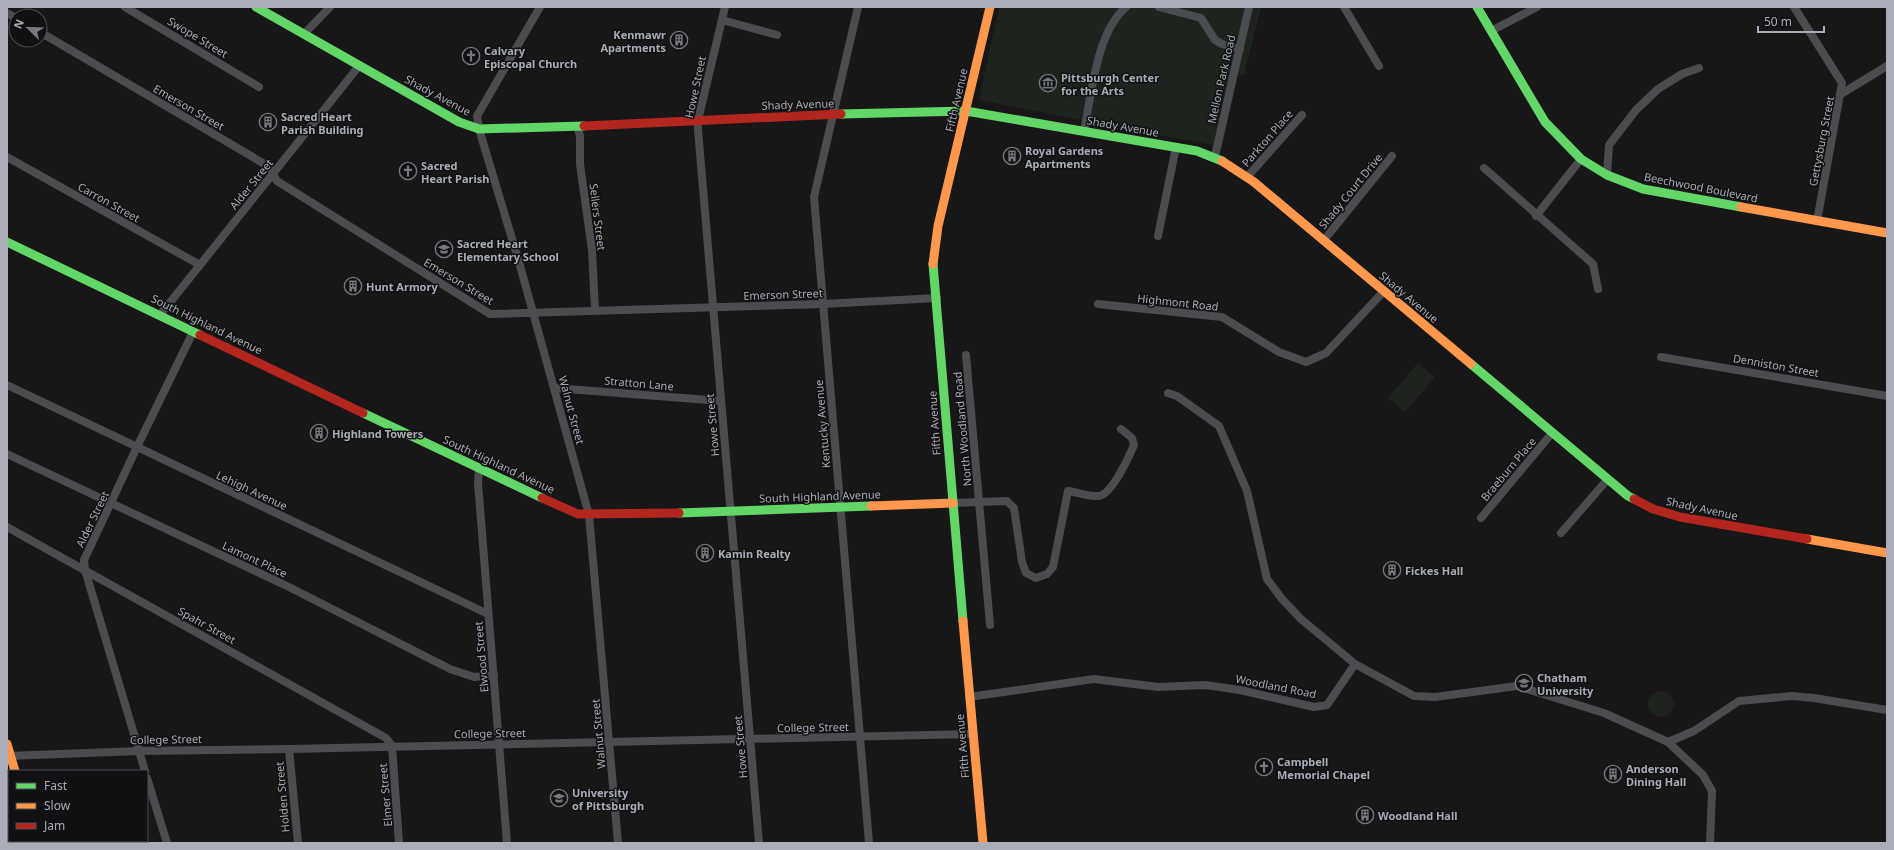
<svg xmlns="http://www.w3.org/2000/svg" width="1894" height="850" viewBox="0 0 1894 850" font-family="'Noto Sans',sans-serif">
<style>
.green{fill:#1d241e}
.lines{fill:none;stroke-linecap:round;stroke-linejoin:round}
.street{stroke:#4b4c50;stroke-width:8}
.fast{stroke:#63d668;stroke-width:9}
.slow{stroke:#ff974d;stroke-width:9}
.jam{stroke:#b3261e;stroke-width:9}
.labels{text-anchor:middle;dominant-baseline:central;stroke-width:3;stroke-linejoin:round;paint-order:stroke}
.poi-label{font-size:11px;font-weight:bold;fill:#a8adb8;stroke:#111113;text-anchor:start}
.street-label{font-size:11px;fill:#a8adb8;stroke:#111113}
</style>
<rect width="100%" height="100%" fill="#171717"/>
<!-- green -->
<g class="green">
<polygon points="999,7 1261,7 1244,75 1238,75 1222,147 979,100"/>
<polygon points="1418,363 1435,377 1405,412 1388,398"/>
<circle cx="1661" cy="704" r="13"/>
</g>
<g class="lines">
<!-- street -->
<g class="street">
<polyline points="125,7 259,87"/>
<polyline points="540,7 477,116 479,129 519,262 589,515 618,843"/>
<polyline points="725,7 698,120 698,130 759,843"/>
<polyline points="858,7 814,197 869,843"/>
<polyline points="1159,7 1201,18 1215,40 1222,44 1240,49"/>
<polyline points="1344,7 1379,66"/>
<polyline points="1794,7 1842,83 1817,221"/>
<polyline points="7,13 16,18"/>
<polyline points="722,20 777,35"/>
<polyline points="1491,31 1537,7"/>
<polyline points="40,32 268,166 277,181 490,314 823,304 937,298"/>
<polyline points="304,34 330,7"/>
<polyline points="1841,94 1887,66"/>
<polyline points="577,126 580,136 580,164 592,250 595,310"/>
<path d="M1084 131C1092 93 1096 33 1126 7"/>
<polyline points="1215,156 1249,7"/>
<polyline points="7,157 200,265"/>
<polyline points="1484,168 1593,264 1598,289"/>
<polyline points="1607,175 1609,145 1636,110 1658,89 1682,74 1699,68"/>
<polyline points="1248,176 1302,115"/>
<polyline points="1536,216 1581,159"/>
<polyline points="1158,236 1176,147"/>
<polyline points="1324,240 1392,156"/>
<polyline points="1098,304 1222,317 1279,352 1306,362 1326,353 1384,291"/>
<polyline points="160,315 359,66"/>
<polyline points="966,355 990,625"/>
<polyline points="1661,357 1887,396"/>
<polyline points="7,385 488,614"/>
<polyline points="555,388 721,401"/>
<polyline points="1168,393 1177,396 1219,426 1247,491 1267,579 1282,599 1301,619 1355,664"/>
<polyline points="7,454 289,587 450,669 474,677 494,675"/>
<polyline points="479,469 478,483 507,843"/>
<path d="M953 503 1007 501 1014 508 1022 562 1026 573 1036 578 1047 574 1053 567 1068 491C1077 492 1090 497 1099 496 1112 494 1129 457 1134 445L1132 438 1121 429"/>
<polyline points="1481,518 1552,433"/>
<polyline points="7,527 386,738 392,746 399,843"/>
<polyline points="1561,533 1607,480"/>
<polyline points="969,697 1094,679 1158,687 1205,685 1240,690 1314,707 1327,705 1355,664 1414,696 1435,697 1517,686 1604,713 1668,742 1703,775 1712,791 1710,843"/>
<polyline points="1668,742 1694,731 1739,701 1792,696 1814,698 1887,710"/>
<polyline points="289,749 298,843"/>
<polyline points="7,756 139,751 289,749 973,734"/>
<polyline points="145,771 85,570 84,560 137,447 193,332"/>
<polyline points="147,778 167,843"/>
</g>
<!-- fast -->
<g class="fast">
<polyline points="256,7 459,122 479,129 584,126"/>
<polyline points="1477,7 1545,122 1581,159 1607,175 1643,189 1741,207"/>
<polyline points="966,111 1197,151 1222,161"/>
<polyline points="841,114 966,111"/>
<polyline points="7,242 200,335"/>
<polyline points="933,264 963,621"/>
<polyline points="1471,364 1628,496 1634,499"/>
<polyline points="363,413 542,498"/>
<polyline points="679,513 871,506"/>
</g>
<!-- slow -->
<g class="slow">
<polyline points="1222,161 1254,182 1471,364"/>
<polyline points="1741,207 1887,233"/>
<polyline points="933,264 938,226 990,7"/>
<polyline points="871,506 953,503"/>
<polyline points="1807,539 1887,553"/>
<polyline points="963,621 983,843"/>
<polyline points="7,744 15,771"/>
<polyline points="37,841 37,843"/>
</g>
<!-- jam -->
<g class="jam">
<polyline points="584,126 841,114"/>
<polyline points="200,335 363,413"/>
<polyline points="542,498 578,514 679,513"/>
<polyline points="1634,499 1653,509 1680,517 1807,539"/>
</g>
</g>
<!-- icons -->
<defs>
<symbol id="building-ring" viewBox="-11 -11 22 22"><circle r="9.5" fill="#111113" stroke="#757880" stroke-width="1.5"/><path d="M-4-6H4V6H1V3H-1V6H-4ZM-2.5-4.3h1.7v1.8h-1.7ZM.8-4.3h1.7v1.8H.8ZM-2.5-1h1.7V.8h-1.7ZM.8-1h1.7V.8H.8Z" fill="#757880"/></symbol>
<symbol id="church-ring" viewBox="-11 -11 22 22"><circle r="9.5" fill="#111113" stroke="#757880" stroke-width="1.5"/><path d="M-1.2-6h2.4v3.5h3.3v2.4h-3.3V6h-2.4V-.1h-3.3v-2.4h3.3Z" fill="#757880"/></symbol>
<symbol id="museum-ring" viewBox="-11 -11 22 22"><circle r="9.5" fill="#111113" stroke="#757880" stroke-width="1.5"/><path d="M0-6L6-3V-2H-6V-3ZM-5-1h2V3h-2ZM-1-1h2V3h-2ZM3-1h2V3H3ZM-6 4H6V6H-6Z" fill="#757880"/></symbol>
<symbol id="school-ring" viewBox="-11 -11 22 22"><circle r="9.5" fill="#111113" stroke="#757880" stroke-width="1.5"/><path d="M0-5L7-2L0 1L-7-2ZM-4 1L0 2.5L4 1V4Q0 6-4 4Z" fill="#757880"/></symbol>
<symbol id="university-ring" viewBox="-11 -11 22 22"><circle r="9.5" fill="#111113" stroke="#757880" stroke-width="1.5"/><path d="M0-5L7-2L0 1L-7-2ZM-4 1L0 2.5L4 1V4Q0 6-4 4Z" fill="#757880"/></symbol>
</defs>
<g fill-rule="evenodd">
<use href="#building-ring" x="669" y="30" width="20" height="20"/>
<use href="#church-ring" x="461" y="46" width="20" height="20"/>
<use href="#museum-ring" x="1038" y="73" width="20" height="20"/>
<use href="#building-ring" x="258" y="112" width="20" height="20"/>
<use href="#building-ring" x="1002" y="146" width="20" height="20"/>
<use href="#church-ring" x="398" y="161" width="20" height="20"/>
<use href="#school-ring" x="434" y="239" width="20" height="20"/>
<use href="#building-ring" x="343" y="276" width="20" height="20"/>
<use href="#building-ring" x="309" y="423" width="20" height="20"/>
<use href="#building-ring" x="695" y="543" width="20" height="20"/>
<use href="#building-ring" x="1382" y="560" width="20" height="20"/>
<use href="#university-ring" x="1514" y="673" width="20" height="20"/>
<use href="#church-ring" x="1254" y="757" width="20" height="20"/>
<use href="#building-ring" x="1603" y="764" width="20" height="20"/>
<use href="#university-ring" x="549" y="788" width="20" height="20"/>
<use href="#building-ring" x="1355" y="805" width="20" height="20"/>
</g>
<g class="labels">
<!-- poi labels -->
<g class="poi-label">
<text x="666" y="34" text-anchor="end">Kenmawr<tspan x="666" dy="13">Apartments</tspan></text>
<text x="484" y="50">Calvary<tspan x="484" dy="13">Episcopal Church</tspan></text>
<text x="1061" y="77">Pittsburgh Center<tspan x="1061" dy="13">for the Arts</tspan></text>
<text x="281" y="116">Sacred Heart<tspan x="281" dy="13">Parish Building</tspan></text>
<text x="1025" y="150">Royal Gardens<tspan x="1025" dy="13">Apartments</tspan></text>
<text x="421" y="165">Sacred<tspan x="421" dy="13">Heart Parish</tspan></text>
<text x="457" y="243">Sacred Heart<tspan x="457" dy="13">Elementary School</tspan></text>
<text x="366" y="286">Hunt Armory</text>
<text x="332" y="433">Highland Towers</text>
<text x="718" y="553">Kamin Realty</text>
<text x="1405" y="570">Fickes Hall</text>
<text x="1537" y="677">Chatham<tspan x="1537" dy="13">University</tspan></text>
<text x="1277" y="761">Campbell<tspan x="1277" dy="13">Memorial Chapel</tspan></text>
<text x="1626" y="768">Anderson<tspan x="1626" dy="13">Dining Hall</tspan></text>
<text x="572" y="792">University<tspan x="572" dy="13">of Pittsburgh</tspan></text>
<text x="1378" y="815">Woodland Hall</text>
</g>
<!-- street labels -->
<g class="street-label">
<text transform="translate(198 37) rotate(31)">Swope Street</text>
<text transform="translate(1221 79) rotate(-77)">Mellon Park Road</text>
<text transform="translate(695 87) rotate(-78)">Howe Street</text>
<text transform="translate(438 95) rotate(28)">Shady Avenue</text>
<text transform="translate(956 100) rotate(-77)">Fifth Avenue</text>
<text transform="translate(798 104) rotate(-2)">Shady Avenue</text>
<text transform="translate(189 107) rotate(30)">Emerson Street</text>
<text transform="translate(1123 126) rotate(10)">Shady Avenue</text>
<text transform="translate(1267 138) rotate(-49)">Parkton Place</text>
<text transform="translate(1821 141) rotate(-79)">Gettysburg Street</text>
<text transform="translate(251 184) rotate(-51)">Alder Street</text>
<text transform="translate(1701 187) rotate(11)">Beechwood Boulevard</text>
<text transform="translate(1350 191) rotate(-51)">Shady Court Drive</text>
<text transform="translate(109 202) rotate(29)">Carron Street</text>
<text transform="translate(598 217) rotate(83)">Sellers Street</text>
<text transform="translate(459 281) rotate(31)">Emerson Street</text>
<text transform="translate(783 294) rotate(-2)">Emerson Street</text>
<text transform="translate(1409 297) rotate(40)">Shady Avenue</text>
<text transform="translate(1178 302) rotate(6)">Highmont Road</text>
<text transform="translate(207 324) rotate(26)">South Highland Avenue</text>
<text transform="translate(1776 365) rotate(10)">Denniston Street</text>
<text transform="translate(639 383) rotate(5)">Stratton Lane</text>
<text transform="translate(572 410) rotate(75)">Walnut Street</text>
<text transform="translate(934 423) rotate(-94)">Fifth Avenue</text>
<text transform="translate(822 424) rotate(-95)">Kentucky Avenue</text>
<text transform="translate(712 425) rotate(-95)">Howe Street</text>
<text transform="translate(962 429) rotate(-95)">North Woodland Road</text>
<text transform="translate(499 464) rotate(25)">South Highland Avenue</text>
<text transform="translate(1508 469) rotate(-50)">Braeburn Place</text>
<text transform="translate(252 490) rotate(25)">Lehigh Avenue</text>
<text transform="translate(820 496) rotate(-2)">South Highland Avenue</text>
<text transform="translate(1702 508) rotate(12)">Shady Avenue</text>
<text transform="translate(92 519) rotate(-64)">Alder Street</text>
<text transform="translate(255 559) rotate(25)">Lamont Place</text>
<text transform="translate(207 625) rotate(29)">Spahr Street</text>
<text transform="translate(481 657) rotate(-95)">Elwood Street</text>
<text transform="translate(1276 686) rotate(11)">Woodland Road</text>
<text transform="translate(813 727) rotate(-1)">College Street</text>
<text transform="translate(490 733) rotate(-1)">College Street</text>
<text transform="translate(598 734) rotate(-95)">Walnut Street</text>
<text transform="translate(166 739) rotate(-1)">College Street</text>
<text transform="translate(962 746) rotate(-95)">Fifth Avenue</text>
<text transform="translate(740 747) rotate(-95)">Howe Street</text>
<text transform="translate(385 795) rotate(-95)">Elmer Street</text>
<text transform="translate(282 797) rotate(-95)">Holden Street</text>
</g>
</g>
<!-- border -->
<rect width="1894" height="850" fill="none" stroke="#a8adb8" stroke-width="16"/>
<!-- legend -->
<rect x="8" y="770" width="140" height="72" fill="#111113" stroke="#4d4f55"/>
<rect x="16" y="783" width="20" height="6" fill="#63d668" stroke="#4d4f55"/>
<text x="44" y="790" font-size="12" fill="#a8adb8">Fast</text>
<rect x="16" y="803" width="20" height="6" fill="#ff974d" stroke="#4d4f55"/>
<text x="44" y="810" font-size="12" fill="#a8adb8">Slow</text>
<rect x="16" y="823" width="20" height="6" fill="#b3261e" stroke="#4d4f55"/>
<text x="44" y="830" font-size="12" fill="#a8adb8">Jam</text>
<!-- north arrow -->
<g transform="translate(28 28) rotate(293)"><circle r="19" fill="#111113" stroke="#4d4f55"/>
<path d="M0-3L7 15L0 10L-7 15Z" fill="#757880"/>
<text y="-6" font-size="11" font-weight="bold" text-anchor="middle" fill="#a8adb8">N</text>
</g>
<!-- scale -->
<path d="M1758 26v6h66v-6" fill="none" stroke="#a8adb8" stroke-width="2"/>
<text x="1764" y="26" font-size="12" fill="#a8adb8" stroke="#111113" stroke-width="3" paint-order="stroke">50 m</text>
</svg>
